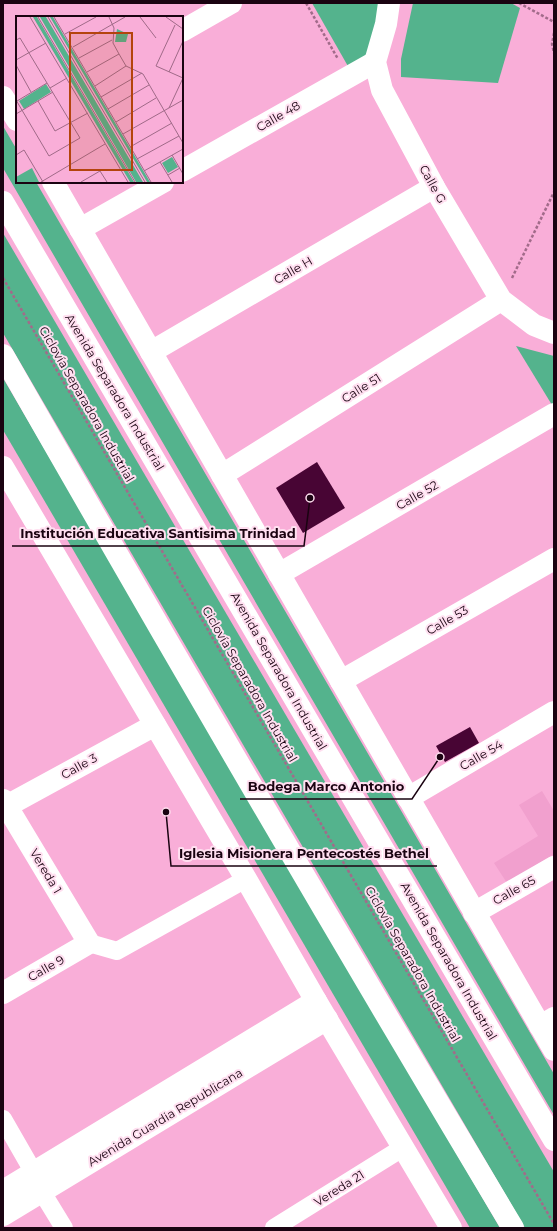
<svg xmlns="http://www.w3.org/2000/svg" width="557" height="1231" viewBox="0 0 557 1231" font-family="Montserrat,sans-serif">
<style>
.built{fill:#f1a0ce}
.green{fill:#54b38d}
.building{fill:#480534}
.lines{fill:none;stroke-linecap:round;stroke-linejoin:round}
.path{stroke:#a26b8a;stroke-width:2.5;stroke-dasharray:3 2;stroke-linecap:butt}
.pedestrian{stroke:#fff;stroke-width:18}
.minor{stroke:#fff;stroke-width:22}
.tertiary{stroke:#fff;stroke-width:22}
.secondary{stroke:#fff;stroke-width:22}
.labels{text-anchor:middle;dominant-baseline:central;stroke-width:4;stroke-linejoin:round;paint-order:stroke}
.street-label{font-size:12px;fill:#1a0311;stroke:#ffdff0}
.inset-road{fill:none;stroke:#a06a88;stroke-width:1}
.view{fill:#b4440d;fill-opacity:0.15;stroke:#b4440d;stroke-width:2}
.inset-edge{fill:none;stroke:#1a0311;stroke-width:2}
.leader{fill:none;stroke:#1a0311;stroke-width:1.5}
.callout-dot{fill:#1a0311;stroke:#ffdff0;stroke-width:1.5}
.callout-label{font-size:13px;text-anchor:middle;font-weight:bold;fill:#1a0311;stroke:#ffdff0;stroke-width:4;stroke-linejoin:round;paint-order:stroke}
</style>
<rect width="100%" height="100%" fill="#f9aed8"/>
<!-- built -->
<polygon class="built" points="542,791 554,811 554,854 507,883 494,863 538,836 519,805"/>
<!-- green -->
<g class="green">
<polygon points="312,3 384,3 369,55 349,68"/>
<polygon points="413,3 511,3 520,8 498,83 401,77 401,59"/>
<polygon points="3,126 17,150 17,182 36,182 554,1074 554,1115 3,168"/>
<polygon points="3,233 554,1172 554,1228 525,1228 3,333"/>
<polygon points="516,346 554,356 554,404 552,405"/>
<polygon points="3,378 500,1228 470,1228 3,430"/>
</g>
<!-- building -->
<g class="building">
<polygon points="317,462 345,508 303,533 276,488"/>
<polygon points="470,727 479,743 445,762 436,746"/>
</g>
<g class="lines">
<!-- path -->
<g class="path">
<polyline points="306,3 338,59"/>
<polyline points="519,3 554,22"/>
<polyline points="554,33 552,44 554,53"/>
<polyline points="3,278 554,1224"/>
<polyline points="512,278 554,192"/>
</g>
<!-- pedestrian -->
<g class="pedestrian">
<polyline points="89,943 117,951 246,879"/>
<polyline points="3,1119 34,1173"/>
<polyline points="42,1192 64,1228"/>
<polyline points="274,1228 404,1147"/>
</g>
<!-- minor -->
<g class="minor">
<polyline points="389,3 386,24 375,62 382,90 434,187 501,300 534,325 554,333"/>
<polyline points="182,31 231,3"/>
<polyline points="182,171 375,62"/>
<polyline points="80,229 163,182"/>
<polyline points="151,352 434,187"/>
<polyline points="222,475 501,300"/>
<polyline points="279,574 554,414"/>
<polyline points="341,681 554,559"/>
<polyline points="408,798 554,712"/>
<polyline points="3,800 89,943 3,993"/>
<polyline points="3,808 155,725"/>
<polyline points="474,913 554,867"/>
<polyline points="540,1026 554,1018"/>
</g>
<!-- tertiary -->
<g class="tertiary">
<polyline points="3,97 17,120"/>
<polyline points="53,182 554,1050"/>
<polyline points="3,467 246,879 316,1001 451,1228"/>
<polyline points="3,1191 316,1001"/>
<polyline points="3,1215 327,1019"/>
</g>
<!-- secondary -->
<g class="secondary">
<polyline points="3,202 554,1140"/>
<path d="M3 355C170 648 340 939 513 1228"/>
</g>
</g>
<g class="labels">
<!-- street labels -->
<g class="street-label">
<text transform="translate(278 116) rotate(-30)">Calle 48</text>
<text transform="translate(433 184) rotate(61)">Calle G</text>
<text transform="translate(293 270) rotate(-30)">Calle H</text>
<text transform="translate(361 388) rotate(-32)">Calle 51</text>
<text transform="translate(115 392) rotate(59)">Avenida Separadora Industrial</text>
<text transform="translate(87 404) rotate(60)">Ciclovía Separadora Industrial</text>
<text transform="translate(417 495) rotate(-30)">Calle 52</text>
<text transform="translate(447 620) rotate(-30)">Calle 53</text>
<text transform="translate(279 671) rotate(60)">Avenida Separadora Industrial</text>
<text transform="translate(250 684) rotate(60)">Ciclovía Separadora Industrial</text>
<text transform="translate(481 755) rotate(-30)">Calle 54</text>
<text transform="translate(79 766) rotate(-29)">Calle 3</text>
<text transform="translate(46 871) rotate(59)">Vereda 1</text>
<text transform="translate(514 890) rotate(-29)">Calle 65</text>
<text transform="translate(449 961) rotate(60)">Avenida Separadora Industrial</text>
<text transform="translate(413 964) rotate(60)">Ciclovía Separadora Industrial</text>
<text transform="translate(46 968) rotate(-30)">Calle 9</text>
<text transform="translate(165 1117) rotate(-31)">Avenida Guardia Republicana</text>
<text transform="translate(339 1188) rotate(-32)">Vereda 21</text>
</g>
</g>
<!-- overview -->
<g transform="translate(16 16)">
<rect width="167" height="167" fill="#f9aed8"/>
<path d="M17 1H21L118 166H114ZM24 1H30L127 166H120ZM34 1H37L134 166H131ZM101 13 112 18 110 26H99ZM30 68 35 76 8 93 3 85ZM156 141 162 151 152 157 146 147ZM16 152 23 166H0V161Z" fill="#54b38d"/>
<path class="inset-road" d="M14 1 112 166M22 1 119 166M32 1 129 166M38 1 135 166M93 1 98 12 97 27 103 38 110 50 127 58 167 127M124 1 140 22M150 1 167 13M159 9 140 50 167 62M49 18 80 1M0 24 4 22 64 122 33 140 0 84M57 31 109 1M63 42 96 24M0 44 30 27M0 49 15 76M71 56 103 38M153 56 167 25M79 70 110 50M34 72 51 62M85 81 126 57M1 85 31 67M22 85 39 115 72 97M153 92 167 62M92 93 133 69M0 98 37 76M100 106 140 82M107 118 167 84M114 131 156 107M0 139 8 134 27 166M156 139 167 158M121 143 163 120M144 146 156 166M128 155 167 133M152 159 164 152M25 166 89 128M65 166 84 155 91 166"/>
<path class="view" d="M54 17H116V154H54Z"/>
<rect width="167" height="167" class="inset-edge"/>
</g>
<!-- callouts -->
<path class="leader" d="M310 498L304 546H12M440 757L412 799H240M166 812L171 866H437"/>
<g class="callout-dot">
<circle cx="310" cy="498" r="4"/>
<circle cx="440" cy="757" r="4"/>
<circle cx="166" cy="812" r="4"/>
</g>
<g class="callout-label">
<text x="158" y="538">Institución Educativa Santisima Trinidad</text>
<text x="326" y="791">Bodega Marco Antonio</text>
<text x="304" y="858">Iglesia Misionera Pentecostés Bethel</text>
</g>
<!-- border -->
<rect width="557" height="1231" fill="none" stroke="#1a0311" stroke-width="8"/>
</svg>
